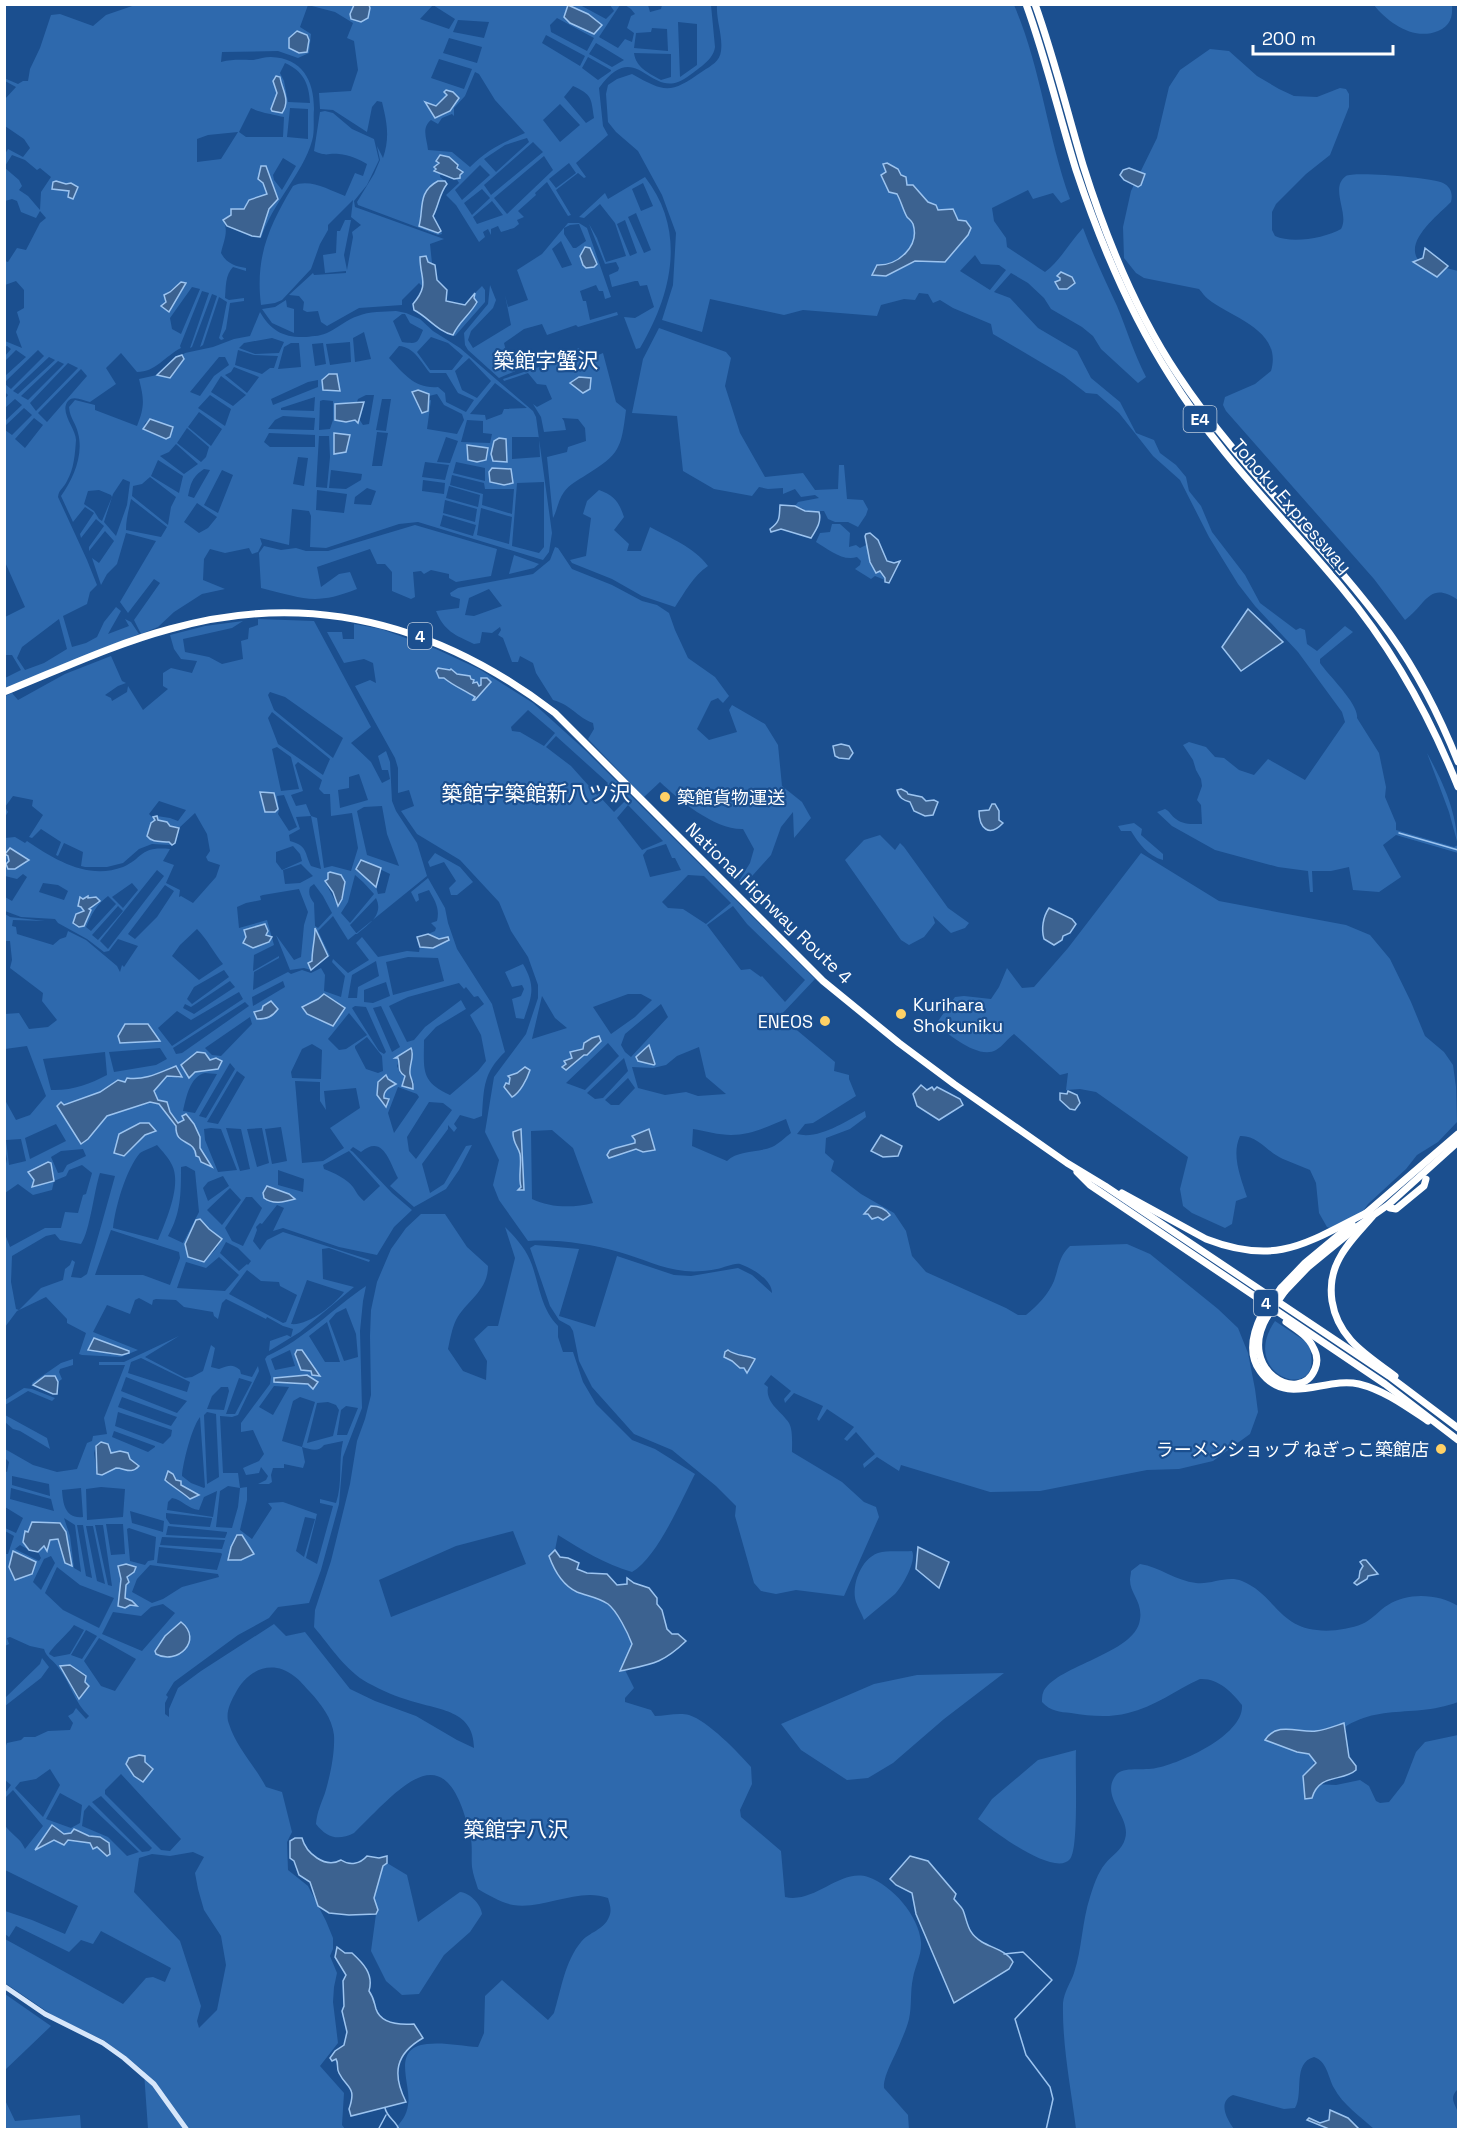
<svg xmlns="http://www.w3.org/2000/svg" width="1463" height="2134" viewBox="0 0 1463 2134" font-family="'Space Grotesk','Noto Sans JP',sans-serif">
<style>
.green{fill:#2e69ad;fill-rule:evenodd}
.water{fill:#3c6290;stroke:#9cc4f0;stroke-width:1.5}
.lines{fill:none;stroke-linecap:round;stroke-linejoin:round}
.stream{stroke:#9cc4f0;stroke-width:1.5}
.secondary{stroke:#d6e6fa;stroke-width:5}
.highway{stroke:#fff;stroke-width:7}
.highway-bridge{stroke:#fff;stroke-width:7}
.poi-dot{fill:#ffd166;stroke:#1b4f8f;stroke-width:2}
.labels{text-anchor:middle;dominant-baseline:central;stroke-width:4.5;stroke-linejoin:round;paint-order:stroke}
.shield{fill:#1b4f8f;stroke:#bbcadd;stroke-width:1.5}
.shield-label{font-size:16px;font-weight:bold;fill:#fff}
.street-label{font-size:18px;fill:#fff;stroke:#1b4f8f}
.poi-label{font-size:18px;fill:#fff;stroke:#1b4f8f;text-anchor:start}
.quarter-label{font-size:21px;fill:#fff;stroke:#1b4f8f}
</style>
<rect width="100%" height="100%" fill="#1b4f8f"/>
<!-- green -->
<g class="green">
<path d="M138 4 354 5 350 14 351 19 361 22 368 18 367 16 370 8 369 5H580L606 19 614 11 610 5H620L599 37 618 48 625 39 632 42 634 33 627 28 631 16 635 14 631 9 625 5H648L650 12 661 9 662 5H711L715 47C714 55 708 61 702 66 695 71 686 79 678 82 647 93 635 39 599 88L603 126 608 135 576 163 586 177 584 178 578 173 556 190 571 215 568 216 547 182 535 193 536 195 518 211 524 217 517 220 519 224 514 228 501 232 498 226 491 229V235L488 229 483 232 485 237 479 242 456 205 446 195 459 183 456 178H460L458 165 449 157 440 155 436 161 439 162 434 167 436 169 434 171 443 175H440V177L445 181C417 183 424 207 419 226L438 233 441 231 442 234 438 235 358 205 357 202 374 174 380 160 377 146 383 158C390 137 387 123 382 102L377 101 372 107 367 132 333 110 320 109 319 93 351 91 358 70 354 41 347 38 353 23 335 12 308 5 300 27 311 34 309 53 298 58 278 51 222 52 221 62C233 59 241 60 253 60 259 59 264 57 271 57 302 58 314 80 314 109 313 119 315 131 312 141 303 173 272 204 261 238 261 224 268 210 278 199L266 166H261L258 179 263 183 268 194 249 200 244 209H231V214L223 220C229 231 224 240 221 253 227 264 235 266 246 268V271L233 267C225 275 226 287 225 298L229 300 244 298V301L230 303 226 329 222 336 224 339 221 340 219 338C223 326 224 315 227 302L219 297 203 345 200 347 217 296 212 294 192 347 190 348 209 293 202 291 180 346 181 348C165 356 156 372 137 372L121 353 106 368 116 384 90 402C83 401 74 395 68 401 59 412 76 429 76 440 75 454 74 469 67 481 64 488 59 489 58 497L87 560 97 585 90 592 87 604 63 616 72 647 86 643 97 637 104 622 116 607 121 611 108 634 129 626 125 619 131 622 139 634 5 688V678L21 670 12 655H5V617L25 607 5 562V430L12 435 32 415 24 408 5 426V421L22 405 15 399 5 408V399L8 395 5 392V384L11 389 44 356 38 350 5 382V376L26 357 16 350 5 361V356L11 349 7 346 5 347V341L22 348 16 332 20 322 17 312 24 308V290L16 281 5 285V261L8 262 17 248 26 250 40 223 46 218 40 211 36 218 21 212 17 201 12 199 5 201V168L19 180 22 186 19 190 28 196 40 210 41 192 51 177 40 168 37 170 25 160 12 155 5 166V154L8 149 23 157 30 148 24 139 5 126V99L16 87 5 81 4 78 18 84 23 81H28L30 69 40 48 51 15 60 14 93 26 106 15ZM433 5 455 19 449 29 420 19ZM568 5 588 14 602 25 594 34 570 23 564 17ZM557 18 594 38 587 51 551 32 550 25ZM458 20 489 22 484 38 453 32ZM678 22 697 24V65L680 77ZM652 28 667 29 668 51 634 48 636 33 651 32ZM297 31 307 35 309 40 307 52 299 53 289 48V38ZM546 35 585 56 580 66 542 43ZM449 38 482 47 477 63 443 53ZM596 43 624 60 612 67 589 54ZM634 53 671 54V77L661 80C649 73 636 68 634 53ZM588 57 611 70V71L598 80 582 68ZM439 59 472 69 464 89 431 78ZM285 63C303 71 309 83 310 103L288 102 284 81 280 73ZM475 72 479 74 495 100 525 133C502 143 488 149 470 167L452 152 428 150C427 139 421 128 431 120L438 124 442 118 452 114 454 116V108L465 96ZM274 77H280C282 90 291 100 282 113L272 111 271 109 278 93 273 81ZM573 86C592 95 591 97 594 118L586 123 564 97ZM446 90 453 92 458 98 450 111 435 118 426 103 436 106 447 95 444 92ZM560 104 580 125 560 142 543 120ZM251 108C258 112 275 115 284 117L283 137H246L239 132ZM290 108 308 109V139L287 137ZM238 132 221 159 197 162V139L208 135ZM527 138 529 142 496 172 484 159 505 145ZM533 142 543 152 491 195 484 185ZM544 156 553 170 507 214 494 198ZM283 158 296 166 282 190 274 180 273 175ZM569 163 576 173 556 188 549 179ZM480 165 490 175 462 200 455 190ZM482 189 490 198 472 215 464 203ZM492 201 503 215 477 224 473 217ZM181 282 186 283 169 311 162 305 166 302 164 295ZM192 287 200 289 181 334 172 329 170 318ZM49 357 55 360 18 394 13 391ZM58 361 64 364 28 400 21 396ZM68 363 78 368 36 411 30 403ZM81 369 87 376 47 422 38 413ZM34 418 43 425 25 448 15 439ZM59 619 67 649 44 663 25 670 17 658 22 647Z"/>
<path d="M717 5H1014C1041 67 1047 135 1070 199L1061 203 1053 193 1033 199 1028 190 992 208 994 221 1006 238 1007 247 1045 272C1061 260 1069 243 1083 228 1093 255 1105 280 1117 306 1127 330 1134 354 1146 377L1138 383 1101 349 1093 336 1082 327 1051 309 1044 298 1028 283 1011 273 994 292 1010 298 1038 328 1077 351 1091 378 1120 402 1136 433 1154 440 1160 453 1176 465 1186 477 1189 491 1201 506 1212 532 1245 575 1260 603 1296 630 1300 628 1305 630 1307 644 1317 651 1345 626 1353 632 1320 659V663C1329 676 1359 704 1357 718L1379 753 1386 787 1385 797 1396 823V830L1454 847 1458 845 1449 812 1427 753C1445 786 1458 815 1458 853L1396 835 1383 845 1401 877 1379 892 1353 890 1349 867 1331 871H1312L1313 892H1310L1308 871 1278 867 1215 850 1172 826 1157 812 1165 809C1170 811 1171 816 1176 819 1183 825 1194 824 1202 824L1201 805 1197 800 1202 786 1201 779 1196 770 1193 760 1183 745 1189 742 1206 747 1215 757 1224 758 1239 770 1254 775 1268 759 1305 780 1345 722 1342 712 1298 652 1255 606 1238 584 1209 537 1180 480 1153 456 1119 413 1097 394 1086 393 1064 376 993 334 991 324 953 308 940 300 933 303 928 294 919 293 915 300 904 299 881 305 877 316 803 310 784 315 710 299 702 332 662 320 673 285 676 233 662 195 638 151 616 132 608 122 606 94 608 85 617 79 632 74C666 93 670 94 703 71 711 66 720 61 721 51 723 36 716 20 717 5ZM887 163 898 169 901 175 906 177 907 185H913L928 202 936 205 938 210 953 209 958 220 966 221 971 228 968 235 945 262H915L886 276 872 275 877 265C897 266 920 246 913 224 911 220 910 220 907 216 903 210 901 201 897 194L889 192 881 175 886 172 883 164ZM975 255 981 264 999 265 1006 270 990 290 960 271Z"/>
<path d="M1374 5H1452C1453 17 1450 26 1438 31 1414 41 1388 23 1374 5Z"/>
<path d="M1210 49 1229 51 1257 76 1279 89 1294 96 1317 97 1340 88 1346 89 1349 94V107L1330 155 1306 174 1276 204 1272 212V230L1275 236C1292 244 1325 238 1341 229 1350 214 1329 188 1346 176 1354 171 1434 178 1443 183 1451 187 1453 194 1451 202 1438 215 1403 242 1419 261L1458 271V600C1429 580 1426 605 1405 620L1374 579 1226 411 1223 405 1225 397 1255 384 1271 371C1283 330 1232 318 1208 299 1205 297 1202 292 1199 289L1144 278 1136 273 1124 258 1123 227 1131 191 1157 138 1169 87 1180 70Z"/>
<path d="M325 111 333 113 352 129 374 139 379 160 367 185 354 201 355 207 444 239 430 244 432 263 428 262 426 256 420 257C420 267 424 275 422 286L419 283 402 300V305L359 308 327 326 321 322 318 311 307 312 303 310 304 302 299 296 289 295 313 273 314 275 346 273V271L325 273 323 255 336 253 337 231H340L345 220H351L344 255 347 270 353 237 352 232 361 225 351 217 353 200 328 225V230L320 244 311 269 282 300 275 303 261 305C255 257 269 226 293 186 309 178 329 190 345 196L355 173 363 176 367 164C359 159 349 155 339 154 326 153 328 157 314 151L320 112Z"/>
<path d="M645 177C687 231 672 294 640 348L636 349 624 317 635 318 654 307 647 285 640 286 638 281H635L612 287 609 275 618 271 619 268 616 262 605 264 589 224 597 238 606 262 626 256 615 223 600 204 584 218 579 217 605 193 608 199ZM643 183 653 206 641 211 632 189ZM636 213 651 250 644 253 628 217ZM625 220 637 253 630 256 617 224Z"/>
<path d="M568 223H579L587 228 611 297 605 299 603 291H599L596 285 580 291 583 301H586L590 320 617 312 618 315 578 327 576 325 547 335 542 324 524 329 504 343 507 355 516 357 520 369 499 378 468 350 465 345 464 333 488 304 490 285 496 300 493 308 471 331 468 340 473 348 511 325 505 295 508 307 528 300 517 270 542 254ZM579 224 586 241 576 248H573L564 234V228L570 225ZM561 241 572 265 562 268 552 249Z"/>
<path d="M482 286 485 290V302L455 336 453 335C459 321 470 315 477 303L474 298 475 293Z"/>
<polygon points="286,300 287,307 294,309 294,333 272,323 262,309 275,307"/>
<path d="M396 311 406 313 420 319 433 331 460 348 533 411 536 417 552 533 549 552 543 560 418 522 399 524 326 548 310 547 311 516 309 511 292 509 289 545 260 538 262 544 258 552 252 554 249 548 225 553 210 549 204 559 203 580 225 589 202 594 174 612 158 627 141 634 134 620 160 583 154 579 128 613 120 602 156 541 126 533 117 564 107 574 101 585 92 558 99 563 114 541 105 531 89 551V547L104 526 96 519 81 538 80 534 94 513 85 507 73 522 61 496C73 479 84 455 78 433 76 423 70 419 69 407L75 400 95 405V410L137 426C145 406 144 399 139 379L157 375 170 378 184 359 182 355 185 353 213 347 234 339 250 336 260 312C271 331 284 338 306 337 314 336 322 336 329 332 339 327 348 319 358 316 369 311 384 312 396 311ZM402 314H405L410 323 423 330C417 344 418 344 402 342L393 321ZM364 332 371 359 355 362 353 338ZM431 337 448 343 463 356 452 370H430L417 352ZM272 338 284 342 279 353 255 354 239 348 244 343ZM350 342 351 362 330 365 326 344ZM291 343H299L301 367 278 369 284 347ZM323 343 326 364 315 366 312 344ZM399 346C414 347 421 362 430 373H446L458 393 474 400 466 412 446 402 445 393 438 387C415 389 404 374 389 358ZM238 350 254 355 278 356 274 368H270L262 374 235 365ZM219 357H225L229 365 214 376 200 396 190 392ZM469 358 491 381 477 398 462 390 455 371ZM234 367 259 377 247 393 225 375 231 372ZM329 374H337L339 391 323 390 322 380ZM221 376 246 395 233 406 211 392ZM318 380V387L273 405 271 399 308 382ZM495 383 527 408 504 409 502 414 486 420 485 415 470 414ZM418 390 428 394 429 396 437 394 444 405 462 414 464 420 457 434 427 429 431 400 428 401V411L421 413 412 393ZM210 395 231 409 225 426 198 408ZM366 395H374L369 424 363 425 359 419 358 422 355 420 346 422 335 420V404L357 402 358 399ZM315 397 314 411 281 410V408ZM382 399H391L386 431 376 430ZM323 400 333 401V420L330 429 319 430 320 401ZM199 412 222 429 211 446 188 427ZM283 416 315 418 314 430 268 429 275 420ZM150 419 172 427 170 437 166 439 143 429 145 423ZM467 420 483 421V433L492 434 490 443 461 442ZM187 428 209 447 206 457 201 462 177 443ZM377 432 388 433 382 466H372ZM269 433 315 435V447H270L264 442ZM319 436H329L330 457 327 488 316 487ZM446 437 458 441 450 463 437 462ZM512 437H539L540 457 512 459ZM176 444 198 464 184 474 160 456 169 452ZM467 445 488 448 486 460 477 462 468 460ZM298 457 308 458 304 486 293 484ZM158 460 183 476 179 493 151 476ZM425 462 449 465 445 480 422 477ZM456 462 485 468V481L453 473ZM492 468 511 469 513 483 504 485 490 482 489 472ZM204 469 210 470 194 498 188 496C191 483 192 477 204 469ZM222 470 233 475 218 513 204 505ZM331 470 362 474 361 480 346 489 329 488ZM452 475 484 483 485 489H514L512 514 482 505 483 494 450 485ZM150 477 176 497 171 507 168 525 132 496 133 486 142 484ZM123 479 130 482 127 505 116 536 104 522 113 494ZM423 480 445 483 444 494 422 491ZM544 482V547L539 553 512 546 517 483ZM449 486 480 495 478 507 446 498ZM367 488 376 491 371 505 354 504 355 497ZM99 490 111 495 112 497 102 521 99 519 94 511 84 504 88 491ZM317 490 347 494 344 513 316 510ZM131 499 167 527 161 537 126 530C126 519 129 509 131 499ZM445 500 477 509 475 522 443 513ZM197 503 217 517 208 528 199 533 184 522ZM481 508 512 517 509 544 477 535ZM443 515 476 525 473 536 440 526Z"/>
<polygon points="659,328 726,352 731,358 725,386 740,433 765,477 803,473 815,490 838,489 839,465 844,465 847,499 863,500 868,509 866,515 858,527 848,522 835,522 828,519 824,511 804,511 804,509 795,506 798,502 819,498 815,495 801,497 795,489 783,494 783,488 768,489 759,487 752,496 714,489 683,471 677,416 632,413 643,359"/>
<path d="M579 348 585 361 603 353 616 402 626 410C621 449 620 454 586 475 578 480 569 485 564 492 558 500 557 511 553 518L547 457 567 452 568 447 586 441 585 428 578 419 562 418 564 421 566 430 544 432 541 417 533 404 537 407 552 399 546 385 537 384 528 373 504 381 503 379 554 362 555 364 572 356V351ZM579 377 591 378 590 389 583 393 570 383Z"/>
<path d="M599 490C614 495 619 502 624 517L614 530 629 544 627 551H641L650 527C670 538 694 547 708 566 693 576 685 592 675 607L642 596 612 579 572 563 570 560 586 556 591 518 583 514 587 501Z"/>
<path d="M832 524H840L850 533 849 547 856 545 860 548 868 544C866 555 872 564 876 572L879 571 885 580 875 576 871 579 855 569 860 565 861 561 857 557C843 562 828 549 816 542L820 533 830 532Z"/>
<path d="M415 525 497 549 491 576 456 582 449 578V574L431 570 424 574 421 571 413 572 415 597 411 599 392 591V572L385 564H377L370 549 317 567 321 587 339 574 350 572 357 589C314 606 303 598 261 588L259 553 264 546 281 550 296 548 306 551H328Z"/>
<path d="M555 547 558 548 572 569 612 585 642 601 657 605 669 613 675 630 688 658 715 677 729 696 723 703 718 698 711 701 697 729 709 740 737 732 729 710 732 705 765 724 778 745 782 786 802 802 811 818 794 838 793 812 781 827 771 855 744 885 739 881 750 863 754 849 743 829C715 830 679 800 660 782L644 797 588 739 594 729 593 723C575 716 572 705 553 700L536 673 533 663 520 656 518 662H512L503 638 498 635 501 630 500 627 492 633 482 632 480 643 474 644C455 635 444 631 436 611L459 608 460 599 451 596 450 593 458 588 533 574 550 560ZM489 589 502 606 474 616 465 615 469 598Z"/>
<polygon points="514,555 539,564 534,568 509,574"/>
<path d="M258 619 314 621 371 727 351 743 371 762 382 783 390 779 388 770H382L378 756 386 751 390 762 392 801 396 811 417 843 427 876 348 940 333 916 318 931 330 956H328L315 930C315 941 312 950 312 961L308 963 311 970 304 968 290 970 276 935 294 960 301 957 304 925 308 912 299 889 263 895 260 896 261 900 246 903 237 907 239 928 267 920 274 945 254 955 253 971 279 956V958L254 972 253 990 288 972 291 974 302 970 311 973 321 968 325 975 324 991 341 997 345 976 332 962 333 959 348 973 369 960 356 943 362 937 378 957 407 951 419 952 420 947 433 948 448 940V937L439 939 428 934 435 931 436 928 431 923 437 921C440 908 435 901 429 890L418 894 419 900 416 902 411 892 428 878 445 908 448 923 457 949 492 1004 505 1052C483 1073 484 1088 482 1116L474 1119 460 1115 454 1124 457 1128 454 1132 448 1125V1129L422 1164 430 1193 444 1184 466 1146 472 1145 459 1170 446 1189 414 1207 390 1186 398 1178C389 1161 383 1134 361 1152L353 1147 350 1150 353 1152 392 1193 412 1210 394 1227 377 1255 339 1247 283 1228 273 1231 284 1208 277 1205 262 1224 260 1223 256 1227 257 1230 253 1241 260 1250 267 1240 283 1232 370 1260 369 1262 329 1248 322 1249 323 1279 354 1287 300 1332 269 1351 270 1341 287 1335 291 1337 293 1329 283 1326 267 1317 266 1319 226 1299 222 1303 218 1319 214 1316 213 1312 184 1307 176 1300 156 1299 153 1300 152 1305 139 1298 135 1300 130 1314 107 1305 93 1332 138 1350 121 1357 82 1355 79 1354 86 1333 67 1323V1319L46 1297 17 1311 5 1327V1234L10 1247 45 1228H61L65 1212 78 1213 83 1195 86 1194 92 1173 82 1165 69 1170 66 1176 54 1181 52 1190 33 1195 18 1184 5 1193V1168L7 1159 4 1144 5 1100 16 1120 30 1115 46 1096 27 1046 5 1049V1014L19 1013 29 1029 48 1027 57 1020 42 1001 43 993 10 968 12 960 10 941H5V914L10 917 45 921 13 920 12 926 16 927 17 934 53 945 60 939 66 937 68 931 86 940 117 966 120 972 122 965 124 967 138 946 118 939 109 951 104 952 87 939 58 923 55 919 21 917 5 911V897L12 901 27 877 23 874 17 879 5 876V838L15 837 25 843 27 841C55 860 88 880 123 867 144 858 139 846 170 849L163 861 174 865 166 883 180 890 179 897 181 896 193 903 216 877 220 865 208 861 206 857 210 851 207 834 195 813 179 828 169 826 167 822 158 820 157 816 170 818 178 821 186 810 159 801 149 814 155 820 151 823 147 836 152 841 169 842 172 845 152 844 139 849 123 863 107 867H85L81 866 83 852 64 843 58 856 56 855 61 842 41 829 32 838 29 837 43 815 32 806 33 800 13 796 5 807 8 812 5 817V696L12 693 18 700 65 674 111 656 122 681 126 683 118 686 105 695 111 698 112 701 127 692 128 686 143 710 168 689 163 686V673L171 668 192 673 197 661 181 659 174 649 170 635 205 626 243 621 232 628 183 639 185 652 209 657 222 664 243 659 241 641 248 639 249 628 258 625ZM270 692 285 697 343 738 333 758 274 710 268 695ZM272 712 330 759 323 775 278 744 268 718ZM277 747 291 757 299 789 281 791 272 749ZM298 762 322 780 319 789 324 794H330L331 816 352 813 358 848 351 871 332 866 324 868 317 818 311 816 306 804 296 806 291 795 303 791 295 765ZM359 774 368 800 340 808 338 790 349 788V777ZM260 793H274L278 808 275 812H265ZM284 795 297 827 289 831 278 814 279 810 277 796ZM382 806 387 834 399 866 367 855 357 811 364 807ZM311 816 321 869 311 866C304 852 308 846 290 841L289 835 300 829 296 817ZM293 846 300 854 302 861 282 870 276 862V852ZM10 848 29 860 15 869H8L6 864 9 861 8 856 6 854ZM361 860 390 874 385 893 378 894 376 887 356 870ZM301 864 313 876 300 883 285 884 283 870ZM157 870 164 876 108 949 100 941ZM355 875 363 882 374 894 350 923 341 913 348 902ZM341 876 345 882 342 899 338 906 325 882ZM43 883 58 885 68 891 64 900 39 892ZM132 883 138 890 123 908 112 897ZM314 884 323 896 332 913 318 928 315 926 314 903C310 898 308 893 310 887ZM165 885 174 891 157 917 135 939 128 934ZM87 896 88 898 96 897 99 901 88 909 91 911 84 926 79 927 74 923 76 914 84 911 80 897 83 899ZM108 896 116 904 91 931 86 927C92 914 96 905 108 896ZM376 898C384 915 369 924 357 934L350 925ZM118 906 123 911 98 940 92 935ZM265 924 268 931 266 935 272 937 269 942 253 948 244 943 246 937 245 930ZM197 929C207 939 214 953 223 964L199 980 172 956 180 945ZM408 957 438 958 444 981 393 995 386 962ZM376 961 379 976 358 987 357 998H348L352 975ZM224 970 229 977 192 1004 187 999 194 987ZM230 981 235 987 194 1014 183 1008 185 1004 191 1007ZM283 981 285 987 253 1006 252 997ZM386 982 390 996 373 1003 364 1002V990ZM459 983 464 989 466 987 474 997 478 996 484 1004 470 1015 481 1035 486 1061 478 1071 450 1095C420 1082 424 1069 424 1040L436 1027 466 1009 461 1000 425 1027 414 1040 407 1042 389 1006 408 997ZM239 992 243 999 172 1046 158 1028 177 1011 191 1020ZM324 994 345 1008 333 1026 307 1014 302 1008 318 999ZM271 1001 278 1009C272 1017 267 1019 257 1019L254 1012 262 1010 263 1006ZM245 1002 249 1006 182 1053 176 1054 173 1048ZM355 1006 366 1007 386 1052 384 1054 379 1051 352 1008ZM381 1006 400 1047 392 1052 373 1008ZM349 1013 367 1035 346 1049 339 1050 328 1039ZM250 1017 252 1024 221 1056 212 1055 205 1048ZM125 1024H148L160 1041 120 1043 118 1036ZM367 1037 382 1056 383 1071 378 1073 366 1069 355 1048V1046ZM312 1044 322 1050 321 1079 292 1078 291 1072 302 1049ZM160 1048 167 1059 156 1065 114 1072 109 1052ZM410 1048 413 1051 410 1074 414 1083 413 1089 402 1086 405 1076 400 1073 397 1066 399 1061 396 1057ZM105 1052 107 1075C90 1084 71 1091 51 1090L43 1059ZM198 1052 205 1053 210 1060 216 1058 222 1062 218 1069 195 1072 189 1078 181 1066ZM230 1063 235 1069 206 1118 199 1116ZM176 1066 182 1077 178 1078 172 1074 167 1076 154 1091 158 1100 167 1102 170 1112 178 1123 184 1120 186 1114 194 1124 200 1137V1148L211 1166 201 1162 199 1157 196 1156C195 1138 175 1147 176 1127L160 1104 150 1102 107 1116 88 1139 82 1144 57 1106 61 1102 63 1105 100 1092 118 1080 125 1083 127 1078C144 1081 161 1072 176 1066ZM237 1071 245 1077 218 1124 207 1122ZM205 1073 217 1074 195 1113 183 1111C186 1098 190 1076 205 1073ZM386 1076 395 1084C389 1087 383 1091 384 1098L389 1099 386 1106 377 1095 378 1083ZM295 1081 320 1082V1101L326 1110 324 1091 356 1088 360 1108 330 1128 344 1148 323 1161 302 1163ZM398 1087 417 1094 419 1097 394 1133 388 1113ZM429 1102 443 1103 452 1110 416 1159 409 1151 407 1137ZM140 1123H149L156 1131 145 1135 124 1156 114 1153 119 1134ZM56 1124 66 1141 30 1159 25 1138ZM281 1127 287 1161 272 1164 265 1129ZM211 1128 221 1129 237 1170 218 1172 205 1140 204 1129ZM226 1128 241 1129 250 1169 240 1171ZM262 1128 269 1163 257 1167 247 1129ZM21 1139 26 1161 9 1165 6 1140ZM157 1145C162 1151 169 1158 172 1165 182 1185 166 1221 158 1240L113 1228C115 1208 126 1169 140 1153 144 1150 152 1148 157 1145ZM83 1149 86 1156 67 1165 63 1172 58 1173 51 1157 61 1151ZM349 1151 380 1186 364 1201C358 1196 357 1193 353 1187 346 1178 334 1173 324 1169L323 1165ZM48 1162 51 1163 54 1181 32 1187 34 1180 28 1172ZM186 1166 195 1171 199 1212 183 1243 168 1236C181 1213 181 1194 181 1167ZM278 1170 304 1179 303 1192 278 1185ZM100 1173 115 1176C106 1209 97 1241 87 1274L81 1278 71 1277 75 1262 72 1260 70 1265 65 1269 63 1280 41 1288 19 1310 16 1309 11 1282 12 1256 46 1236 55 1234 60 1240 81 1244C90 1231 94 1191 100 1173ZM223 1176 229 1186 208 1201 203 1188 208 1182ZM268 1186 289 1194 294 1198C284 1203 273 1204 264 1198L263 1193ZM230 1188 241 1200 222 1225 207 1210ZM246 1197H252L262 1208 243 1246 232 1241 225 1228ZM200 1219 208 1229 222 1239 216 1249 204 1262 188 1256 185 1244 196 1220ZM111 1230 179 1252 180 1258 170 1285 143 1275H95ZM226 1242 238 1248 251 1261 248 1265 247 1264 239 1271 220 1253ZM219 1257 239 1275 225 1291 177 1288 186 1262 206 1268ZM247 1270 261 1281 279 1282 280 1286 297 1295 286 1322 283 1323 229 1294ZM307 1280 344 1292C334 1305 308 1326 291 1324ZM94 1339 122 1355 88 1350Z"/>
<path d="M354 624 381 629 436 649 479 669 533 703 585 750 815 979 780 1016 835 1062 834 1071 849 1075V1079L856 1096 813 1123 805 1124 797 1134C819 1140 846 1121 865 1111L866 1117 850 1129 826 1138 825 1153 834 1161 831 1171 861 1194 894 1213 906 1231 912 1256 926 1272 1006 1308 1018 1315H1026C1038 1305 1048 1295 1054 1281 1059 1267 1059 1256 1070 1246L1127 1244 1150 1254 1218 1309 1238 1328 1248 1353 1255 1389 1258 1412 1250 1434 1213 1461 1179 1469 1147 1470 1040 1491 990 1492 901 1465 899 1471 877 1457 864 1468 863 1464 875 1454 856 1432 847 1441 844 1439 854 1427 827 1409 819 1421 817 1419 823 1406 794 1393 785 1403 784 1399 791 1391 771 1375 764 1384 768 1387C765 1403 781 1411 789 1423 793 1430 792 1444 792 1452L842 1482 864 1502 876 1507 879 1517 844 1596 796 1590 776 1594 761 1591 754 1583 735 1516 736 1506 716 1486 672 1450 634 1434 592 1387 579 1361 573 1331 570 1326 559 1320 550 1306 530 1248 535 1245 579 1249 559 1316 595 1327 617 1256 674 1275 691 1276 738 1268 752 1275 772 1293C772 1280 752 1268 740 1264 733 1263 724 1268 717 1269 707 1271 696 1272 685 1271 662 1269 641 1258 619 1252 591 1244 557 1239 528 1241L499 1200 493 1185 499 1160 485 1132 494 1077 526 1034 538 998V985L528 957 511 931 499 902 460 860 417 834 401 811 414 806 409 790 398 793V768L395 758 355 686 370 680 376 683 373 663 364 659 344 663 327 632H342L343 639H354ZM447 669 450 670 451 669 457 674 470 676 474 680 473 683 477 682 478 685H481V678H487L491 682 474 700 475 697C464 690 453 685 444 678H439L436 671ZM528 710 555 733 544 746 520 732 512 731 511 727ZM556 736 608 783 597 795 571 766 546 747ZM611 786 626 800 614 812 601 798ZM628 805 663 841 642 850 617 818ZM666 844 672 858H675L681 870 650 877 643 855 647 850ZM688 875 704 876 731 903 706 924 683 909 668 908 662 902ZM733 906 747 924 805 980 785 1002 762 976 761 977 750 969 741 970 707 925ZM628 994H641L652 1000 635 1017 611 1034 593 1007ZM542 996 555 1018 567 1028 532 1039ZM661 1004 668 1017 631 1057 625 1052 621 1045 625 1034ZM599 1037 601 1041 587 1055H584L566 1070 562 1067 566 1065 565 1061 572 1058 571 1056 583 1049 584 1042 592 1038ZM608 1043 619 1056 585 1090 566 1083ZM699 1047 706 1077 726 1094 698 1096 686 1092 665 1095 638 1088 632 1067 653 1068 666 1065 677 1056ZM624 1058 628 1071 603 1098 595 1099 587 1093ZM628 1078 635 1088 619 1105H611L605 1100ZM786 1119 791 1133C785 1137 779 1144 772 1147 757 1153 738 1150 727 1161L692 1146 693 1129C705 1131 719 1135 731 1135 752 1135 768 1126 786 1119ZM552 1130 573 1148 593 1203C574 1208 550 1208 532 1199L531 1131ZM633 1136 655 1150 643 1152 636 1149 609 1158 607 1155 610 1150 616 1148 635 1143ZM729 1350C735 1356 746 1355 754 1359L747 1373 744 1368H740L732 1361 724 1357 725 1352Z"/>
<path d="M1134 823 1142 829 1141 835 1163 854V860C1148 856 1139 844 1131 831H1121L1118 826Z"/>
<polygon points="880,835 895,850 900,843 904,847 948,908 969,923 965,928 951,933 933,916 935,923 924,937 909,945 901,940 845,860 864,840"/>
<polygon points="435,853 460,867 473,882 457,895 451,895 449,888 456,881 444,862 430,867 428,862"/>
<path d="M1141 853 1219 901 1346 925 1370 935 1390 959 1411 1002 1425 1036 1444 1052 1453 1065 1456 1087 1457 1122 1438 1142 1417 1155 1406 1169 1368 1204 1355 1223 1346 1230 1337 1231 1327 1227 1319 1213 1316 1183 1310 1170C1301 1166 1292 1163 1283 1159 1268 1153 1258 1135 1240 1136 1231 1155 1241 1178 1247 1197L1236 1201 1232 1224 1225 1228 1192 1213 1183 1206 1180 1189 1188 1157 1096 1092 1080 1089 1066 1090 1068 1073 1060 1075 1014 1034C1008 1038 1003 1046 996 1050 979 1060 948 1034 936 1024L955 997 964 996 991 999 999 987 1007 968 1022 988 1034 987 1068 948Z"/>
<path d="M523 964C536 987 532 995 524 1019L516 1018 512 999 521 996 524 989 522 985 512 987 505 972Z"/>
<path d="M421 1214H445L467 1247 488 1266C488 1291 467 1300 456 1320 452 1328 450 1340 448 1349L463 1371 486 1380 487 1361 474 1339 488 1326H498L515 1258 505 1227C516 1238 527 1250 532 1265 540 1288 541 1308 558 1326V1337L563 1352H573L583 1382 596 1404 632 1440 655 1449 695 1474C681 1501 657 1558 632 1572 605 1564 582 1550 558 1535L555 1550 549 1556C554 1570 562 1585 577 1592 587 1596 598 1598 608 1604 617 1611 628 1633 632 1644L621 1671 625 1670 634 1688 625 1698V1702L651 1710 655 1716C665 1716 679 1712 689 1715 708 1721 738 1752 751 1767L752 1784 740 1810 741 1817 781 1851 785 1897C815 1904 840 1868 868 1877 892 1885 919 1916 921 1942 922 1955 915 1966 913 1978 910 1991 912 2006 909 2019 907 2027 904 2034 901 2041 896 2055 883 2075 884 2088L908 2115 909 2130 395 2129C401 2122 407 2115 408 2105 412 2085 390 2048 427 2044 443 2042 462 2046 478 2047L484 2033 485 1996 502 1980 548 2020 554 2013C561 1990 565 1961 581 1942 589 1932 604 1930 609 1917 612 1910 610 1905 608 1898 578 1887 544 1910 513 1905 500 1902 490 1896 478 1889 476 1882 473 1875 472 1867 471 1857 473 1845 470 1835 446 1730 403 1785 354 1833 338 1841 327 1838 316 1824 317 1812 321 1804 325 1793 330 1776 335 1754 334 1735 332 1718 321 1704 310 1692 305 1687 300 1680 294 1676 271 1658 246 1671 235 1694 230 1703 225 1714 229 1724 236 1747 255 1766 266 1787L282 1792 292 1832 287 1842 288 1870 308 1886 326 1921 333 1938V1949L330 1956 337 1973 334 1987 333 2002 338 2043 320 2066 344 2093 342 2125 345 2129H148L144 2072 140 2068 105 2041 55 2017 5 1983V1939L123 2004 146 1978 153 1977 165 1982 171 1968 101 1931 93 1944 81 1940 69 1952 16 1926 9 1937 5 1934V1911L32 1920 65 1934 78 1906 5 1870 4 1824C11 1835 20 1837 25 1849L43 1826 13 1790 5 1798V1793L11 1785 5 1780V1748L7 1743 21 1740 24 1737H35L48 1731 70 1730 73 1723 68 1716 73 1713 76 1708 86 1719 89 1716C75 1704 70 1682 58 1667 53 1660 46 1657 44 1649L30 1646 10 1637 7 1638 9 1644 5 1646V1554H8L14 1536 5 1531V1528L16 1533 23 1518 5 1507V1471L7 1472 9 1462 5 1458V1449L33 1465 57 1472 77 1469 87 1443 92 1441 93 1436 107 1434 104 1418 125 1365H99V1362H124L179 1336 145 1357 185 1378 192 1377 203 1371 211 1345 215 1348 211 1367 219 1369C228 1366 232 1363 240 1370L241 1374 252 1377 258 1366 259 1371 238 1415 232 1417 220 1416 223 1473H238L240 1488 247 1487V1500L240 1530 252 1539 272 1508 268 1503 283 1502 317 1514 306 1558 317 1564 333 1506 320 1503V1499L336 1503C343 1483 338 1462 343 1441L324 1445C318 1453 310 1449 302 1447L305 1462 303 1468 284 1464V1468H273L271 1475 272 1482 269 1484H258L266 1480 268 1476 261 1467 259 1473 246 1475 243 1468 259 1461 264 1454 253 1430 241 1432V1423L270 1384 271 1377 265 1359 267 1356C304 1340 333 1308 366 1286L363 1301 360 1331 362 1408 343 1457 339 1504 321 1570 309 1603 278 1607 269 1618 238 1635 174 1682 166 1695 168 1697 165 1703V1714L169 1717V1709L178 1688 201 1671 274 1624 286 1636 305 1632 350 1689 375 1701 416 1716 457 1740 474 1748C474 1710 439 1710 411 1701 397 1697 381 1690 368 1683 346 1671 330 1646 314 1627L315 1610 331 1561 350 1484 357 1441 365 1419 371 1395 370 1336 371 1310 377 1282 391 1249 406 1228ZM346 1308 356 1334 358 1357 344 1361 329 1321 336 1313ZM327 1322 340 1362H325L309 1336ZM290 1350 295 1366 275 1370 271 1359ZM297 1350H302L319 1375H312V1371L301 1370 295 1354ZM141 1358 190 1382 187 1392 128 1373 131 1362ZM307 1375 318 1382 313 1389 309 1384 274 1382V1377ZM126 1377 187 1401 177 1413 121 1391ZM239 1378 252 1382 235 1414H226ZM274 1386 289 1387 273 1415 259 1407ZM221 1387H228L229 1391 224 1410 207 1409 212 1396ZM122 1397 177 1417 171 1426 118 1407ZM300 1397 315 1402 302 1447 282 1441 293 1401ZM328 1402 336 1405 339 1410 333 1436 307 1443 317 1403ZM346 1406 358 1408 347 1435H337L341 1410ZM118 1412 172 1430 171 1436 163 1444 115 1426ZM207 1412 216 1414 219 1477 207 1484 204 1415ZM200 1417 205 1487 204 1488 191 1483 182 1476C183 1462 192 1427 200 1417ZM114 1431 155 1446V1447L148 1452 112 1437ZM101 1442 108 1444 110 1453 120 1451 127 1453 130 1459 139 1466C131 1475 129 1470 121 1468 115 1466 107 1472 102 1475L97 1473 94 1453 96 1446ZM169 1471 173 1474 176 1480 181 1481V1485L199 1495 190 1499C182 1492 173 1488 165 1480ZM12 1476 49 1484 50 1496 12 1485ZM228 1486 240 1488 238 1507 232 1528 216 1527 220 1491ZM101 1487 125 1489 123 1517 87 1520 86 1489ZM11 1488 51 1499 54 1511 10 1499ZM81 1488 83 1517C65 1519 63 1504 62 1490ZM217 1491 213 1517 167 1510 168 1502 172 1498C183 1500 188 1509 199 1510L204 1497ZM130 1511 164 1521 163 1532 132 1523ZM166 1513 212 1518V1519L210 1527 170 1524 166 1518ZM305 1517 315 1519 304 1557 296 1551ZM64 1518 75 1525 81 1572 74 1568 70 1536ZM32 1522H60L66 1532 72 1565 65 1563 58 1540 50 1539 47 1550 42 1547 38 1552 41 1558 39 1561 15 1549 20 1545 29 1550 23 1542 25 1532H28ZM106 1524H123L125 1554 111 1555ZM77 1525H83L92 1578 86 1576ZM95 1525H103L112 1586 108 1585ZM86 1526H93L105 1584 97 1581ZM168 1526 227 1532V1533L225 1538 166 1535ZM129 1528 156 1537 154 1560 148 1561 145 1565 130 1561 127 1529ZM513 1531 526 1564 391 1617 379 1580 456 1546ZM237 1535H242L253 1554 241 1560H229L231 1547ZM162 1537 224 1540H225L222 1549 160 1545ZM159 1547 221 1553 222 1554 217 1570 157 1563ZM13 1551 36 1562 32 1574 15 1580 9 1567ZM51 1556 55 1563 41 1590 33 1582 44 1559ZM126 1564 135 1567 134 1572 127 1577 129 1582 126 1585 125 1598 132 1601 136 1606 130 1605 125 1608 118 1606 121 1579 118 1566ZM150 1565 218 1574 219 1577 182 1587 163 1599 152 1603 132 1592 137 1579ZM57 1567 80 1585 114 1598 99 1628 63 1610 45 1593ZM163 1604 175 1613 142 1651 102 1634 113 1612 141 1616 151 1607ZM74 1625 84 1630 70 1654 54 1657 49 1654C52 1647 68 1634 74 1625ZM86 1630 97 1636 82 1659 71 1655ZM99 1638 136 1659 115 1691 101 1686 84 1661ZM70 1665 86 1676 85 1682 89 1686 78 1699 60 1666ZM50 1769 60 1785 43 1817 15 1788 20 1782 36 1779ZM121 1774 181 1839 170 1851 161 1850 105 1794V1790ZM60 1793 82 1805 80 1823 71 1828 46 1819ZM101 1796 152 1848 149 1851 142 1852 92 1802ZM89 1805 139 1852 127 1856 108 1837 82 1826 84 1811ZM52 1825 64 1834 71 1833 74 1829 89 1836 101 1837 109 1843 110 1854 106 1856 97 1847 93 1849 90 1843 68 1840 64 1845 54 1840 36 1850ZM193 1852 204 1857 195 1873 198 1889 204 1910 221 1936 226 1965 217 2010 199 2028 197 2021 201 2006 180 1941 134 1892 139 1858 152 1854 170 1856Z"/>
<path d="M1275 1321 1308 1343C1331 1407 1235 1379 1275 1321Z"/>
<polygon points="73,1359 73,1365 60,1369 59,1372 62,1379 58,1382 55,1376 45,1376 33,1385 32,1383 61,1363"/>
<polygon points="24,1388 32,1389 55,1398 52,1401 28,1391 5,1405 5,1415 47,1438 50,1449 20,1431 13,1429 5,1422 5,1400"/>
<path d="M912 1551C917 1561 902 1587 895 1594 885 1603 874 1611 864 1620 862 1614 858 1608 856 1602 851 1585 861 1559 878 1553 888 1550 902 1552 912 1551Z"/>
<path d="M1140 1564C1160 1567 1176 1581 1196 1583 1211 1585 1227 1575 1242 1581 1274 1594 1278 1626 1317 1630 1330 1632 1350 1629 1362 1624 1372 1620 1379 1610 1388 1605 1408 1592 1439 1594 1458 1606V1702C1408 1721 1366 1697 1324 1746 1313 1759 1310 1767 1314 1784L1336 1785 1360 1780 1369 1786 1376 1801 1380 1803 1389 1802 1404 1783 1416 1752 1425 1742 1458 1735V2089C1450 2097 1453 2101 1457 2110 1460 2115 1458 2124 1458 2129H1374C1361 2117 1342 2104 1334 2088 1328 2077 1327 2061 1314 2057 1292 2063 1304 2093 1295 2108L1284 2109 1233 2095C1217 2102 1227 2119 1234 2129H1076C1071 2088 1062 2045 1063 2003 1064 1992 1071 1982 1074 1973 1082 1949 1082 1921 1090 1897 1093 1887 1098 1872 1105 1864 1111 1856 1122 1850 1125 1839 1132 1817 1099 1797 1116 1775 1123 1766 1145 1771 1156 1768 1181 1763 1244 1735 1242 1705 1232 1692 1218 1678 1200 1679 1176 1690 1154 1707 1128 1713 1109 1718 1090 1716 1071 1713 1060 1712 1050 1711 1042 1702 1042 1699 1042 1695 1043 1693 1053 1667 1129 1655 1139 1624 1145 1603 1130 1595 1130 1580 1130 1577 1131 1574 1131 1571Z"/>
<polygon points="42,1658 49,1667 41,1678 5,1706 5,1698 40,1664"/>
<polygon points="1004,1673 944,1719 893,1763 868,1778 847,1780 801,1750 781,1724 874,1684 917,1675"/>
<path d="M1076 1750C1075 1769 1079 1849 1070 1859 1055 1878 992 1830 978 1819L992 1799 1038 1760Z"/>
<path d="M387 1863 407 1875 418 1922 460 1892C470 1893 481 1904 482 1914L470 1932 444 1955 419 1994 402 1995 386 1981 371 1951 376 1914 378 1910 374 1898 383 1866Z"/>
<polygon points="5,1994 51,2026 5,2070"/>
<polygon points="4,2098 15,2121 80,2115 81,2129 5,2129"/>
</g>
<!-- water -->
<g class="water">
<polygon points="354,5 369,5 370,8 368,18 361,22 351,19 350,14"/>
<polygon points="568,5 588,14 602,25 594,34 570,23 564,17"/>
<polygon points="297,31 307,35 309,40 307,52 299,53 289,48 289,38"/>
<path d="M276 76 280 77C282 90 291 100 282 113L272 111 271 109 277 93 273 81Z"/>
<polygon points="446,90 453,92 459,98 450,111 435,118 425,102 436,106 447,95 444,92"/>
<polygon points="440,155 449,157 458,165 457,168 463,172 460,175 460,178 454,179 434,171 436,169 434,167 439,163 436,161"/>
<path d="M887 163 898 169 901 175 906 177 907 185H913L928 202 936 205 938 210 953 209 958 220 966 221 971 228 968 235 945 262 915 261 886 276 872 275 877 265C898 266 920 246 913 224 911 220 910 220 907 217 903 210 901 201 897 194L889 192 881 175 886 172 883 164Z"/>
<polygon points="261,166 266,166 278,199 269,209 260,237 252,236 227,226 223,220 231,215 231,209 244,209 249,200 267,194 263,183 258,179"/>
<polygon points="1129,168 1145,174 1141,185 1138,187 1124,180 1120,175 1123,170"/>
<polygon points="56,181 66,184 71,183 78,187 73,199 68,197 69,191 52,189 53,182"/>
<path d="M438 181H445L447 184C439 194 439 205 433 216L441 231 438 233 419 226C424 209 417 192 438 181Z"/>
<polygon points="585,247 590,248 597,264 594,267 586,268 583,265 580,256"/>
<polygon points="1425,248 1448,266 1437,277 1413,262 1423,258"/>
<path d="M426 256 428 262 435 265 437 280 447 290 446 301 465 305 475 293 474 298 477 302C470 315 459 321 453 335 437 331 428 317 414 310L413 304C430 284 420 279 420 257Z"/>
<polygon points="1061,272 1072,277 1075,283 1067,289 1059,289 1055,282 1060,280 1060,278 1057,276"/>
<polygon points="181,282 186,283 169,312 161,306 166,302 164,295 170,292"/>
<polygon points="182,355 184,359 170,378 157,375 176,357"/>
<polygon points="329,374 337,374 340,391 323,390 322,380"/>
<polygon points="579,377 591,378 590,389 583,393 570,383"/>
<polygon points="418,390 429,394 428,411 422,413 412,392"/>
<polygon points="364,402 358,423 355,420 346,422 335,420 335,404"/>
<polygon points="150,419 173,427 170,437 166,439 143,429"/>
<polygon points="334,433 350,435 346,452 334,454"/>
<polygon points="499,438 506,439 507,462 493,461 491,454 494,441"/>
<polygon points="467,445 488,448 486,460 477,462 468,460"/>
<polygon points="492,468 511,469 513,483 504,485 490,482 489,472"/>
<path d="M780 505 795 506 805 511 819 512C822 522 816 530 811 538L781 529 771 532 770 529C781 521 779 517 780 505Z"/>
<polygon points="870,533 878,540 887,561 894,563 900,561 889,583 885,582 885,578 880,571 876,573 870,562 865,536 866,534"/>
<polygon points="1248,609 1283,642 1241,671 1222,647"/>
<path d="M438 668 450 670 451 669 457 674 470 676 471 679 474 680 473 683 477 682 479 686 481 685V678H487L491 682 475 700H473L475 697C464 690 452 685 444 678H439L436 671Z"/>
<polygon points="841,744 849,746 853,753 849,759 839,758 835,756 833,746"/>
<path d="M901 789 907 792 908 794 922 797 926 801 934 800 938 802 933 815 925 816 914 811 910 802C903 800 899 798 897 790Z"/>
<polygon points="260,792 274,793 278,809 275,812 265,812"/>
<path d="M992 804H995L999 811V820L1003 823C989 838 979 828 979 811L989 810Z"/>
<path d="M157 816 158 820 167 822 170 826 179 828 175 843 172 845 169 842C161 841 152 843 147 836L151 823 155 820 153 817Z"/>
<polygon points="10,848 29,860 15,869 8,869 6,864 9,861 8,856 5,854"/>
<polygon points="361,860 381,868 376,887 356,869"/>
<polygon points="330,872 341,875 345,882 342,899 338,906 333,892 325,881 328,879 328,873"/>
<polygon points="88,896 88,898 96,897 100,901 89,909 91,910 84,926 79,927 73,923 76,914 84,911 81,907 78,906 80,897 83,899"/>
<path d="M1049 908 1072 919 1076 924 1070 933 1063 936 1062 940 1054 945 1044 939C1041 929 1043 917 1049 908Z"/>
<polygon points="265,924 268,931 266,935 272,937 269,942 253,948 243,943 246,937 244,930"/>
<path d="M315 928 328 956 311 970 308 963 312 961C312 949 315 940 315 928Z"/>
<polygon points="428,934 439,939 448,937 449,940 433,948 420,947 417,937"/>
<polygon points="324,994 345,1008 333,1026 307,1014 302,1007 318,999"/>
<path d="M271 1001 278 1009C272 1017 267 1019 257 1019L254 1012 262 1010 263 1006Z"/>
<polygon points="125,1024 148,1024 160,1041 120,1043 118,1036"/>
<polygon points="599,1036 601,1041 587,1055 584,1055 566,1070 562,1067 566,1064 564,1061 572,1058 570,1052 583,1049 584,1043 592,1038"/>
<polygon points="649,1045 655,1064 654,1065 638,1061 636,1057"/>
<path d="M411 1048C415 1056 409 1064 410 1074 411 1080 414 1082 413 1089L402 1086 405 1076C396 1070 401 1066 398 1058H395Z"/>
<polygon points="197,1052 205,1053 210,1060 216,1058 222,1061 218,1069 195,1072 189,1078 181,1065"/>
<path d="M176 1066 182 1077 167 1076 154 1091 158 1100 167 1102 170 1112 178 1123 184 1120 182 1116 186 1114 194 1124 200 1137V1148L212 1167 201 1162 199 1157 196 1156C195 1138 175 1147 176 1126L159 1104 150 1102 107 1116 88 1139 81 1144 57 1106 61 1102 64 1105 100 1092 118 1080 125 1082 127 1078C144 1081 161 1072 176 1066Z"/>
<path d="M525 1067 530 1070C527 1079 520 1093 512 1097L504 1087 506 1083 509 1084 510 1078 508 1076 517 1073Z"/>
<path d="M386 1075 388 1079 396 1084C390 1087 383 1090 384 1098L389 1099 386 1107 377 1095 378 1082Z"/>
<polygon points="921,1085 927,1090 932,1087 934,1090 937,1087 960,1099 963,1105 939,1120 917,1106 913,1094"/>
<polygon points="1068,1091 1077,1095 1080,1103 1075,1110 1070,1109 1060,1100 1060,1093 1067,1094"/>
<polygon points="140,1123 149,1123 156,1131 145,1135 124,1156 114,1153 119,1134"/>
<path d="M521 1129 524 1190H518L521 1187C518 1177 522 1165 520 1154 518 1146 513 1144 513 1132Z"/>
<polygon points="649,1129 655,1150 643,1152 636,1149 609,1158 607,1155 610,1150 616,1148 635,1143 635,1140 632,1136"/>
<polygon points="881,1135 902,1146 898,1156 883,1157 871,1151"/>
<polygon points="48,1162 51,1163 54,1181 32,1187 34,1180 28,1172"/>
<path d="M267 1186 289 1194 295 1199C284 1202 273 1205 264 1198L263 1193Z"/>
<path d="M871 1206C879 1206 885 1208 890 1215L883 1220 878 1217 872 1219 868 1214H864Z"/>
<polygon points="200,1219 209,1229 222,1239 204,1262 188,1257 185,1244 196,1220"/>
<polygon points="94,1338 129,1351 129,1353 122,1355 88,1350"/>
<polygon points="297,1350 302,1350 320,1376 312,1375 311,1371 301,1370 295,1354"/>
<path d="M728 1350C735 1356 746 1355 755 1359L747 1373 744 1368H740L732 1361 724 1357 725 1352Z"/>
<polygon points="307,1375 318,1382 313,1389 308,1384 274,1382 274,1378"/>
<polygon points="45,1376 55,1376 58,1382 57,1394 53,1394 33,1385"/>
<path d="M101 1442 108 1444 111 1453 120 1451 128 1453 130 1459 139 1466C131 1475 125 1468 116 1468L102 1475 97 1474 96 1446Z"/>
<path d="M168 1471 173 1474 176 1480 181 1481V1485L199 1495 190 1499C182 1492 173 1487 165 1480Z"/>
<polygon points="32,1522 60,1523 66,1532 72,1566 65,1563 58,1539 50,1540 47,1551 44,1546 38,1552 29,1550 23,1542 25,1531 28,1532"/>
<polygon points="237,1535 242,1535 254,1554 241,1560 228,1560 231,1547"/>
<polygon points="918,1547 949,1562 939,1588 916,1569"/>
<path d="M555 1550 560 1557 568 1558 579 1563 577 1569 587 1573 607 1574 617 1585 627 1584V1578L634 1583 649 1588 657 1598V1604L662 1610 667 1629 672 1634H678L686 1641C662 1664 652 1664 620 1671L632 1644C628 1633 617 1611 608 1604 598 1597 587 1596 577 1592 562 1585 554 1570 549 1556Z"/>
<polygon points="13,1551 36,1562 32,1574 15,1580 9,1567"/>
<polygon points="1363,1560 1366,1560 1378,1574 1368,1576 1367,1579 1357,1585 1354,1583 1359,1578 1360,1571 1363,1566 1360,1562"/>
<polygon points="126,1564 136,1567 134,1572 127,1577 129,1582 126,1585 125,1598 132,1601 137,1606 130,1605 125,1608 118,1606 121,1579 118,1566"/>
<path d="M181 1622C204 1640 177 1666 156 1654L155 1651 165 1636Z"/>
<polygon points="70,1665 86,1676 85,1682 89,1686 79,1699 60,1666"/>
<path d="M1344 1723 1349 1757 1356 1766V1770C1343 1782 1319 1773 1312 1798L1305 1799 1303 1776 1316 1763 1309 1754 1297 1752 1265 1740C1277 1721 1299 1733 1316 1731 1325 1730 1335 1726 1344 1723Z"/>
<polygon points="139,1755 145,1756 145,1762 153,1769 143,1782 134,1776 126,1764 129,1758"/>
<polygon points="52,1825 64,1834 71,1833 74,1829 89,1836 100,1837 109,1843 110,1854 107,1856 97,1847 93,1849 90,1843 68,1840 64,1845 54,1840 35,1850"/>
<path d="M295 1838H302C306 1853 325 1869 341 1860 350 1866 360 1864 367 1856L379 1858 387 1856V1863L383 1866 374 1898 378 1910 376 1914 349 1915 329 1913 318 1906 310 1882 299 1875 294 1861 290 1858V1841Z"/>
<path d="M910 1856 928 1861 956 1894 954 1899C957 1903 961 1906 963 1910 968 1923 967 1933 982 1942 992 1948 1007 1951 1013 1962L1009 1969 954 2003 916 1914 912 1893 896 1885 890 1879Z"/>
<path d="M337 1947 345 1953H352C363 1963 374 1974 369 1991 374 1998 374 2002 376 2009 381 2024 401 2025 414 2024L423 2038C395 2054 392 2074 406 2102L351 2116 349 2109C357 2086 347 2089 339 2073 336 2067 339 2064 336 2059L332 2061 330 2058 335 2051 344 2045 347 2032 342 2011 344 2006 343 1981 346 1975 335 1957Z"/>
<polygon points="1330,2110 1348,2118 1359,2129 1329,2129 1307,2120 1309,2118 1320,2123 1329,2120"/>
</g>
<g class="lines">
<!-- stream -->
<g class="stream">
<polyline points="1399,833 1458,850"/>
<polyline points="1004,1954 1023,1952 1052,1980 1015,2019 1026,2055 1050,2087 1053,2099 1046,2130"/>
<path d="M385 2108C387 2118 397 2121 399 2130"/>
<polyline points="378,2130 386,2115"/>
</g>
<!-- secondary -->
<polyline class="secondary" points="4,1986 45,2014 103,2043 124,2058 154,2084 187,2130"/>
<!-- highway -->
<g class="highway">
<path d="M1026 4C1046 59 1059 115 1076 170 1100 242 1129 312 1170 376 1218 454 1284 518 1342 588 1393 649 1429 714 1458 787"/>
<path d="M1035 4C1054 57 1067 111 1083 165 1106 238 1135 311 1178 375 1240 469 1325 544 1390 634 1418 673 1440 717 1458 762"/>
<path d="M4 692C59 670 114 644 170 629 312 589 440 625 555 713L823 981 899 1043 954 1084 1067 1163 1105 1186 1389 1376 1458 1428"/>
<polyline points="1077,1172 1090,1185 1385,1384 1458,1440"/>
<path d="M1122 1193 1206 1239C1276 1266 1305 1244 1366 1213"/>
<polyline points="1390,1208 1396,1209 1424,1186 1426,1179"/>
<polyline points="1364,1215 1458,1134"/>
<path d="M1372 1217C1360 1231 1346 1244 1338 1261 1332 1273 1330 1287 1332 1301 1338 1339 1367 1355 1395 1376"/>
<polyline points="1281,1288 1305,1263 1352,1224"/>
<polyline points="1285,1291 1308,1267 1358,1226 1388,1205 1458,1142"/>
<path d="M1262 1314C1253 1332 1247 1353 1260 1371 1286 1408 1325 1376 1359 1384 1384 1390 1407 1407 1428 1421"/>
<path d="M1267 1317C1236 1370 1300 1406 1315 1369 1318 1362 1317 1354 1313 1347 1308 1336 1296 1329 1286 1322"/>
</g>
<!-- highway-bridge -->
<g class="highway-bridge">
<polyline points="1262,1314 1281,1288"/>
<polyline points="1267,1317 1285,1291"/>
</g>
</g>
<!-- markers -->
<g class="poi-dot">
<circle cx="665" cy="797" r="6"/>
<circle cx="901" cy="1014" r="6"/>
<circle cx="825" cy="1021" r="6"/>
<circle cx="1441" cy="1449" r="6"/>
</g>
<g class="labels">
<!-- shield labels -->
<g class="shield">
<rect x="1183.5" y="406" width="33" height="26" rx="4.5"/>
<rect x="408" y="623" width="24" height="26" rx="4.5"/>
<rect x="1254" y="1290" width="24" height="26" rx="4.5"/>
</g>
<g class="shield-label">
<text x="1200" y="419">E4</text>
<text x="420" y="636">4</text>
<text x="1266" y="1303">4</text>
</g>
<!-- street labels -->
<g class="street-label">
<text transform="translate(1292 506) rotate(49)">Tohoku Expressway</text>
<text transform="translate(769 903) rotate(44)">National Highway Route 4</text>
</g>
<!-- poi labels -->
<g class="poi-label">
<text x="677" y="797">築館貨物運送</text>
<text x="913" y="1004">Kurihara<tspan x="913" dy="21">Shokuniku</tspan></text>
<text x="813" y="1021" text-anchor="end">ENEOS</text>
<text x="1429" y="1449" text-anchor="end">ラーメンショップ ねぎっこ築館店</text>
</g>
<!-- quarter labels -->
<g class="quarter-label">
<text x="546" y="360">築館字蟹沢</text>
<text x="536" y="793">築館字築館新八ツ沢</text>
<text x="516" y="1829">築館字八沢</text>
</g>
</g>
<!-- border -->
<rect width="1463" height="2134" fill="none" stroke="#ffffff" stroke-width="12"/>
<!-- scale -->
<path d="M1253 45v9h140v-9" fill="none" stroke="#ffffff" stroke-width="3"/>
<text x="1262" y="45" font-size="18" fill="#ffffff" stroke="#1b4f8f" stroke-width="4.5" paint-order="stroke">200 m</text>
</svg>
